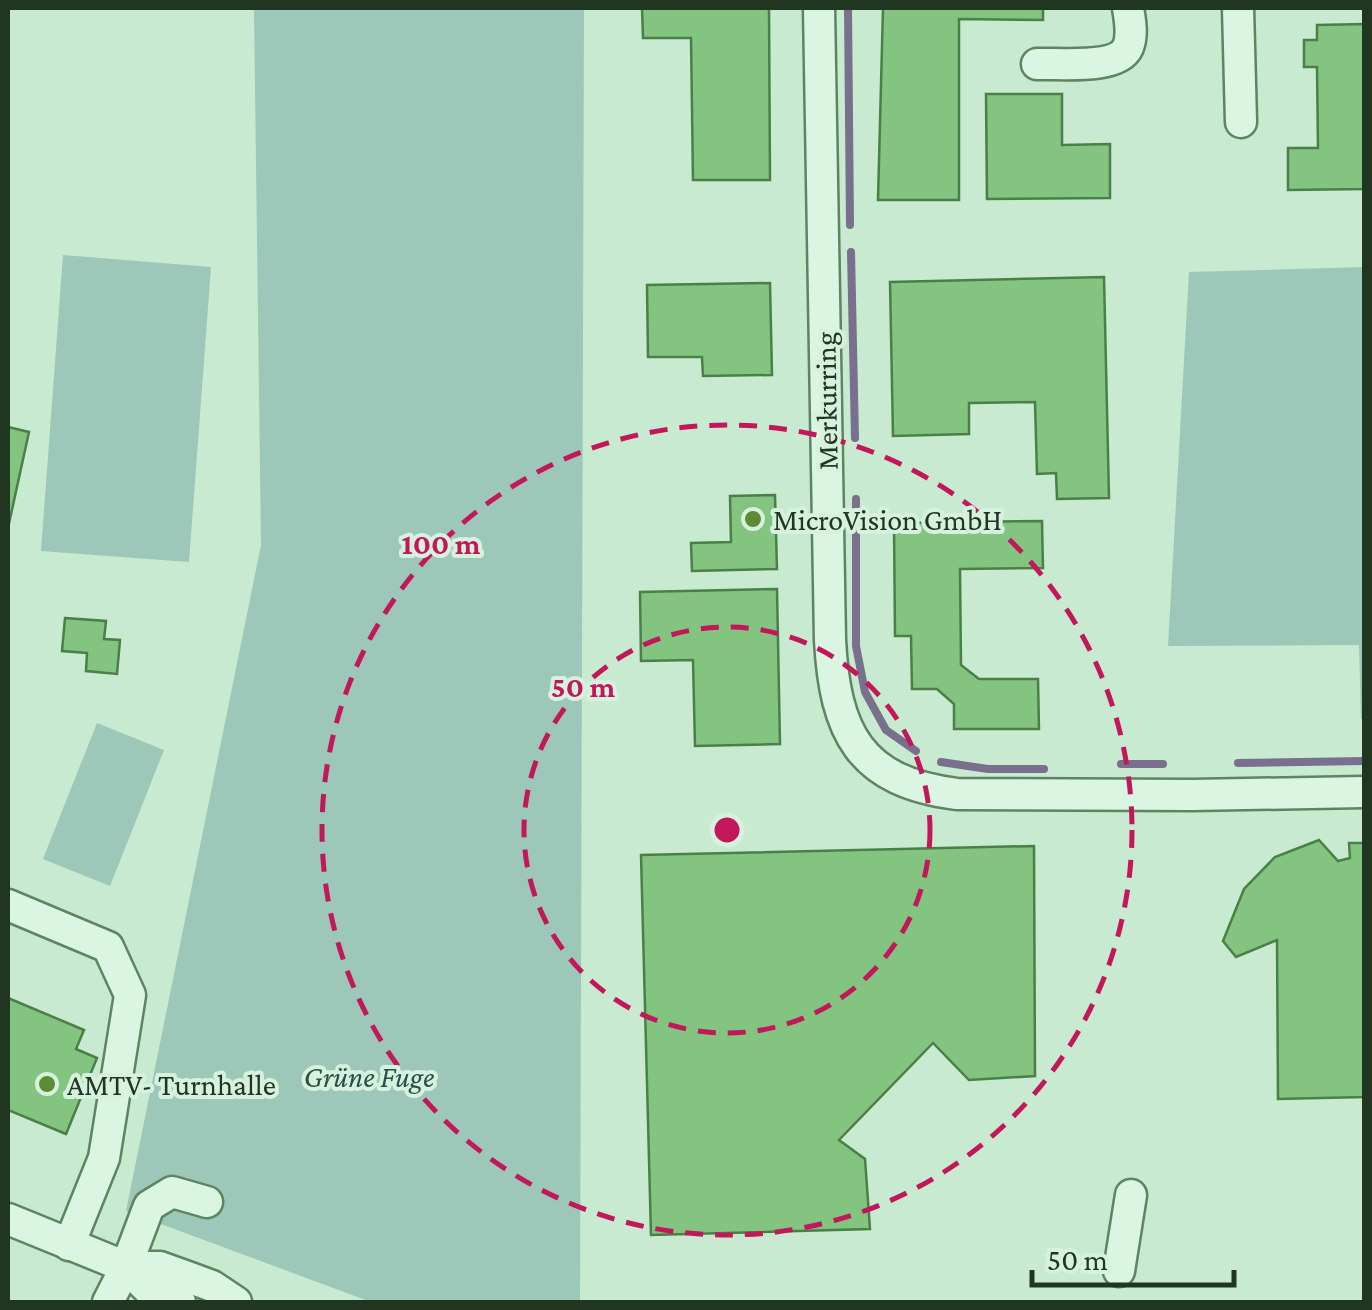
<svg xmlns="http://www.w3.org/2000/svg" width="1372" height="1310" viewBox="0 0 1372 1310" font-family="'Crimson Pro',serif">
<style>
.green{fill:#9cc7b9}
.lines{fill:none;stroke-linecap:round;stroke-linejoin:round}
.stream{stroke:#78708c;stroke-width:8}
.building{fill:#84c481;stroke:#4a8047;stroke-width:2.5}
.minor-casing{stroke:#5f8462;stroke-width:35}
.minor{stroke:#daf5e1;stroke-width:30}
.ring{fill:none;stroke:#c2185b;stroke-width:5;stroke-dasharray:18 12}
.poi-dot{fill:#5d8c35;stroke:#d6f2de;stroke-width:4}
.labels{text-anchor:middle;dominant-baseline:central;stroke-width:8;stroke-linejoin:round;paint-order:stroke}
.street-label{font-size:30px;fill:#213621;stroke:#d6f2de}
.poi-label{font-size:30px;fill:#213621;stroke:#d6f2de;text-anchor:start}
.park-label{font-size:30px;font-style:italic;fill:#295048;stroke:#d6f2de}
.centre{fill:#c2185b;stroke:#d6f2de;stroke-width:5}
.ring-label{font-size:30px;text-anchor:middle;font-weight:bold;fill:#c2185b;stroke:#d6f2de;stroke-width:8;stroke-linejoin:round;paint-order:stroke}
</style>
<rect width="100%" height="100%" fill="#c7ead0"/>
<!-- green -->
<g class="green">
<polygon points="254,8 584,8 580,1302 371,1302 126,1211 261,545"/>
<polygon points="63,255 211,267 189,562 41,551"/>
<polygon points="1364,267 1364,719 1361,719 1359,645 1168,646 1189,272"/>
<polygon points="97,723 164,750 110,886 43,859"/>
</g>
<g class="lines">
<!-- stream -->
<g class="stream">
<polyline points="848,8 850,225"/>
<polyline points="851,252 855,438"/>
<polyline points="856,499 856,646 865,692 886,730 916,751"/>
<polyline points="941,762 988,769 1044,769"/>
<polyline points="1238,763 1364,761"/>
<polyline points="1121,764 1163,764"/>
</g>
</g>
<!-- building -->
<g class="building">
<polygon points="642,8 769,8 770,180 693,180 691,38 643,38"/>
<polygon points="883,8 1043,8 1043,20 959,19 959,200 878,200"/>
<polygon points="1364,24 1364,189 1288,190 1288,148 1318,148 1317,67 1304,67 1304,40 1317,40 1317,25"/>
<polygon points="986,94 1062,94 1062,145 1110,144 1110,198 987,199"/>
<polygon points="1104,277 1109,498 1057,499 1056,473 1037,474 1035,402 969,403 969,434 893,436 890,282"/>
<polygon points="770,283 772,375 703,376 702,357 648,357 647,285"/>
<polygon points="8,427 29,432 8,528"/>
<polygon points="775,495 777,569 692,571 691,543 731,542 730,496"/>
<polygon points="1042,521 1043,568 960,569 961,665 979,679 1038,679 1039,729 954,729 954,704 937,689 912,689 911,636 895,636 894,523"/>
<polygon points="777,589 780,744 695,746 693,660 641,661 640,592"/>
<polygon points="65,618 106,621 104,639 120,640 117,674 86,671 87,653 62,651"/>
<polygon points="1319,840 1338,861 1350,858 1349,843 1364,843 1364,1097 1278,1099 1277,940 1236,957 1223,941 1244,889 1275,857"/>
<polygon points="1034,846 1035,1076 969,1080 933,1043 839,1140 865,1159 870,1229 651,1235 641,855"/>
<polygon points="8,998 84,1030 76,1049 97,1058 66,1134 8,1110"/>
</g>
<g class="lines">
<defs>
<g id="minor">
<path d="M819 8 830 640C835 732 859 782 957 794L1193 795 1364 792"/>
<polyline points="1238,8 1241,122"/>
<path d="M1037 64C1059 63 1118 70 1128 47 1133 35 1130 20 1128 8"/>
<polyline points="8,905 108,947 130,995 104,1158 69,1245"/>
<polyline points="8,1219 126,1267 160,1267 185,1276 212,1286 236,1302"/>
<polyline points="126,1267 151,1292 180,1302"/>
<polyline points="1119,1271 1131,1195"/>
<polyline points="108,1302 126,1267 149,1206 172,1192 207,1202"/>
</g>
</defs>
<!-- minor casing -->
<use href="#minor" class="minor-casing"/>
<!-- minor -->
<use href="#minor" class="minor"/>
</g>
<!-- distance rings -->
<g class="ring">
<circle cx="727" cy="830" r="203"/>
<circle cx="727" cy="830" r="405"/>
</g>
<!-- markers -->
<g class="poi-dot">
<circle cx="753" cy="519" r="10"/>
<circle cx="47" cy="1084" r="10"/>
</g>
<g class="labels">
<!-- street labels -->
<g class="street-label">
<text transform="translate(826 401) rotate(-91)">Merkurring</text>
</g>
<!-- poi labels -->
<g class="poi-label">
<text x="773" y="519">MicroVision GmbH</text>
<text x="67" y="1084">AMTV- Turnhalle</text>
</g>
<!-- park labels -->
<g class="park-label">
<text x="369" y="1076">Grüne Fuge</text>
</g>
</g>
<circle cx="727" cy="830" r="15" class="centre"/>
<g class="ring-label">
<text x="441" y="554">100 m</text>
<text x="583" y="697">50 m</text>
</g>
<!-- border -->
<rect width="1372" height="1310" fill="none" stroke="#213621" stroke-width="20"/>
<!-- scale -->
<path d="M1032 1270v15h202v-15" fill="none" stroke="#213621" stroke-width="5"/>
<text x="1047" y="1270" font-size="30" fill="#213621" stroke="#d6f2de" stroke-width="8" paint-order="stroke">50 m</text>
</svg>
